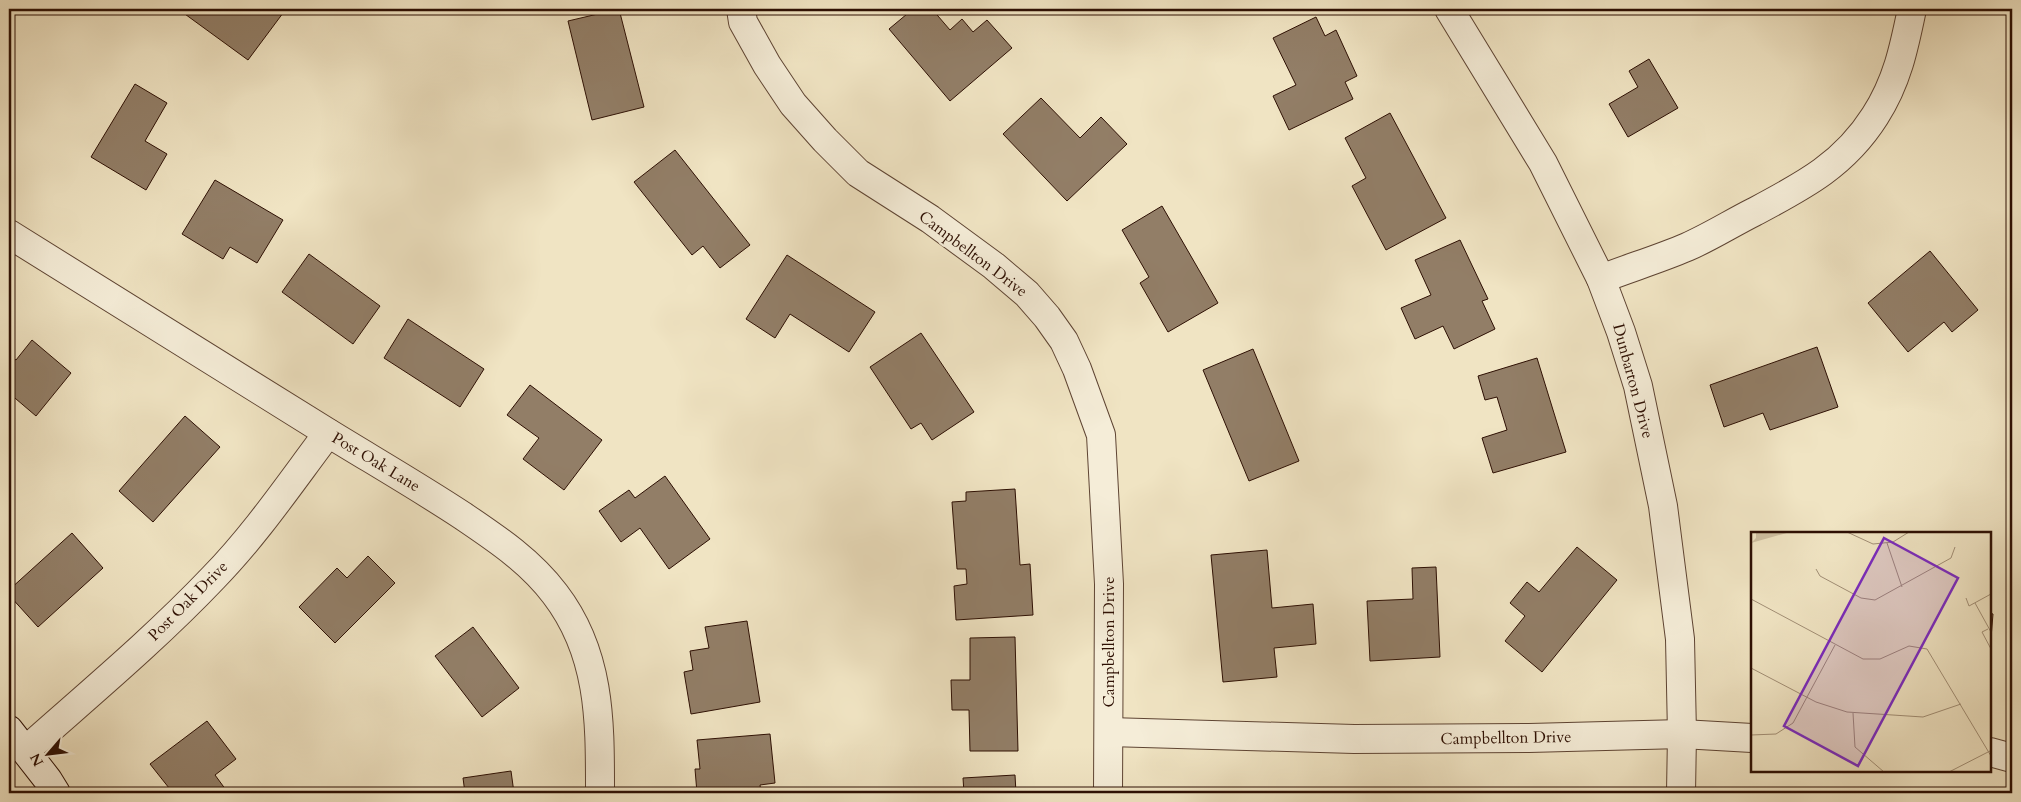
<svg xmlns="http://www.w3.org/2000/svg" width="2021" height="802" viewBox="0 0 2021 802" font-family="Cardo,serif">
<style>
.building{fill:#927e67;stroke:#2d0f03}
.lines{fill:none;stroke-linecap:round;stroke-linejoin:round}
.street-casing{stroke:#5e4433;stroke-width:30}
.secondary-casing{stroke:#2d0f03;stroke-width:30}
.street{stroke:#f5edd8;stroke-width:28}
.secondary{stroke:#f5edd8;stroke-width:28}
.labels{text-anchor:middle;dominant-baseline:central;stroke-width:4.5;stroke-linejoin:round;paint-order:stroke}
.street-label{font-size:16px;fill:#2d0f03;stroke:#f5edd8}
.inset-road{fill:none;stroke:#a28f76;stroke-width:1}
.view{fill:#7b2cbf;fill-opacity:0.15;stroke:#7b2cbf;stroke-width:2.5}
.inset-edge{fill:none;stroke:#2d0f03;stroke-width:2.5}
</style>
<rect width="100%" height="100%" fill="#f0e4c3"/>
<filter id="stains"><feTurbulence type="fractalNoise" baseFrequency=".004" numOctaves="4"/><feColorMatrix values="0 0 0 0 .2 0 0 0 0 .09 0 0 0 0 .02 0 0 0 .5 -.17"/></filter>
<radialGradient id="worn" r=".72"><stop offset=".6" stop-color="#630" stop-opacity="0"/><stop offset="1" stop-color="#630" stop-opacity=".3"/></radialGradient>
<!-- building -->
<g class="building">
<polygon points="178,9 286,9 248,60"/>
<polygon points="619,9 644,107 592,120 568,21"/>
<polygon points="913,9 932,9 950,30 962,19 973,32 987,20 1012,48 950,101 889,29"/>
<polygon points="1316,17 1325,36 1336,30 1357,76 1345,82 1353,99 1289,130 1273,96 1296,85 1273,38"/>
<polygon points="1649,59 1678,108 1628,137 1609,104 1638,87 1629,71"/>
<polygon points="135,84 167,103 145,141 167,154 146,190 91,157"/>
<polygon points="1041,98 1080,138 1101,117 1127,144 1067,201 1003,134"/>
<polygon points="1390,113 1446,218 1386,250 1352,186 1366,178 1345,138"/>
<polygon points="675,150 750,245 720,268 703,246 692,255 634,182"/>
<polygon points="215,180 283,220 257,263 230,247 223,259 182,234"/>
<polygon points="1162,206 1218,303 1168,332 1140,283 1149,277 1122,230"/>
<polygon points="1460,240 1488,299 1482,301 1495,329 1454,349 1443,326 1415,339 1401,308 1431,295 1415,260"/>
<polygon points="1930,251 1978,310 1952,332 1944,322 1908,352 1868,303"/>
<polygon points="309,254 380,306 353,344 282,292"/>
<polygon points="787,255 875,312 849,352 790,314 775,338 746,319"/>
<polygon points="408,319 484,369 460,407 384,358"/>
<polygon points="921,333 974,412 932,440 921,423 911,429 870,367"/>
<polygon points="32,340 71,373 36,416 9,393 9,355 16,360"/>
<polygon points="1817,347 1838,407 1770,430 1763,413 1724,427 1710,385"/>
<polygon points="1253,349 1299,461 1249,481 1203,370"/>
<polygon points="1537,358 1566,452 1493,473 1482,438 1507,430 1497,397 1485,400 1478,376"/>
<polygon points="530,385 602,440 564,490 523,459 539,438 507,415"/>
<polygon points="185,416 220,447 153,522 119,491"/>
<polygon points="665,476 710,539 669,569 640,528 621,542 599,511 629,490 635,498"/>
<polygon points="1015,489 1020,565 1030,564 1033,615 956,620 954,586 967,584 966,569 957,569 952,502 966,501 966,492"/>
<polygon points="72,533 103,568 38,627 9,595 9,590"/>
<polygon points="1577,547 1617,580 1542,672 1505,641 1525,616 1510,603 1527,582 1539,592"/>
<polygon points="1267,550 1272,608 1313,604 1316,644 1274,648 1277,677 1223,682 1211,555"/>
<polygon points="368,556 395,583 335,643 299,607 337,568 347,578"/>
<polygon points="1436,567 1440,657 1370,661 1367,601 1413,599 1412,568"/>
<polygon points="1990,613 1993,614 1990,650"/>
<polygon points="747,621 760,702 691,714 684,672 693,670 690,651 709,648 705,627"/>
<polygon points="473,627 519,688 482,717 435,656"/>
<polygon points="1015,637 1018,751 970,751 969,710 952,710 951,680 970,680 970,638"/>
<polygon points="207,721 236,759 215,775 226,790 222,793 173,793 150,764"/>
<polygon points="770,734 775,783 760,785 761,793 697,793 695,769 700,769 697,740"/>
<polygon points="511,771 514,793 465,793 463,778"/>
<polygon points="1015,775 1016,793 964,793 963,778"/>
</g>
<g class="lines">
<defs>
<g id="street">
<polyline points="741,9 743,22 767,65 793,104 825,140 858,173 930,219 994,266 1027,294 1047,317 1064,341 1077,369 1101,435 1109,584 1108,793"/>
<polyline points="1449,9 1543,163 1601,279 1621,332 1638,386 1663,506 1680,639 1682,734 1681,793"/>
<path d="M9 234C116 300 223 367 330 434 374 461 419 487 463 516 497 539 530 561 555 594 601 654 600 722 600 793"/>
<path d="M1601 279C1629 268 1659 259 1687 247 1710 237 1732 223 1754 212 1803 186 1844 165 1875 116 1897 82 1904 48 1912 9"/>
<polyline points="1109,732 1354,739 1529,738 1682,734 1752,738"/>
<path d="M26 750C89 694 155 639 213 578 256 534 291 482 328 433"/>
<polyline points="1990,752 2012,758"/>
</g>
<polyline id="secondary" points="9,730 48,780 56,793"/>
</defs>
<!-- street casing -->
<use href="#street" class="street-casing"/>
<!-- secondary casing -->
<use href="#secondary" class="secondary-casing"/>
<!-- street -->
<use href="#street" class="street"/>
<!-- secondary -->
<use href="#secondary" class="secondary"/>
</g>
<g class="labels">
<!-- street labels -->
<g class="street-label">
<text transform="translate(973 254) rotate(37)">Campbellton Drive</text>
<text transform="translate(1633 381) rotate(75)">Dunbarton Drive</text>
<text transform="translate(376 462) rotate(31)">Post Oak Lane</text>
<text transform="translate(188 601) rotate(-45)">Post Oak Drive</text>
<text transform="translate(1109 642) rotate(-90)">Campbellton Drive</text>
<text transform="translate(1506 738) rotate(-1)">Campbellton Drive</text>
</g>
</g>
<!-- overview -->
<g transform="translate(1751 532)">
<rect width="240" height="240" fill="#f0e4c3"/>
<path d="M5 0H39L0 11 5 6Z" fill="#cfc0a2"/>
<path class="inset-road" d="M96 0 122 12 142 10 158 0M136 11 151 55M65 37 69 44 110 66 124 68 200 26 204 15M215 66 218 74 240 62M0 67 112 127H129L158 114 176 117 240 224M224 71 240 100M237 97 231 100 240 117M0 136 65 170 96 180 172 185 210 172M102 181 104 215 133 240M0 203 25 202 42 191 84 113M198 240 239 219"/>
<path class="view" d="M133 6 207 46 107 234 33 194Z"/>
<rect width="240" height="240" class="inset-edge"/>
</g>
<!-- margin -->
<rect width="2021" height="802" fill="none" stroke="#f0e4c3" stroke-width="30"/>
<rect x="10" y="10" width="2001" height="782" fill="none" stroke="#2d0f03" stroke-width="2.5"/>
<rect x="15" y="15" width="1991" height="772" fill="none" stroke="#2d0f03"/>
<!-- north arrow -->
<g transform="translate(48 754) rotate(242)" stroke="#f5edd8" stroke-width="4" paint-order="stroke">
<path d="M0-4L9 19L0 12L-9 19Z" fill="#2d0f03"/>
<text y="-8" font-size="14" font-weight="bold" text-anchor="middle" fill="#2d0f03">N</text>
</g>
<rect width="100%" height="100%" filter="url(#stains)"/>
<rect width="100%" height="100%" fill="url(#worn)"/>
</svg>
